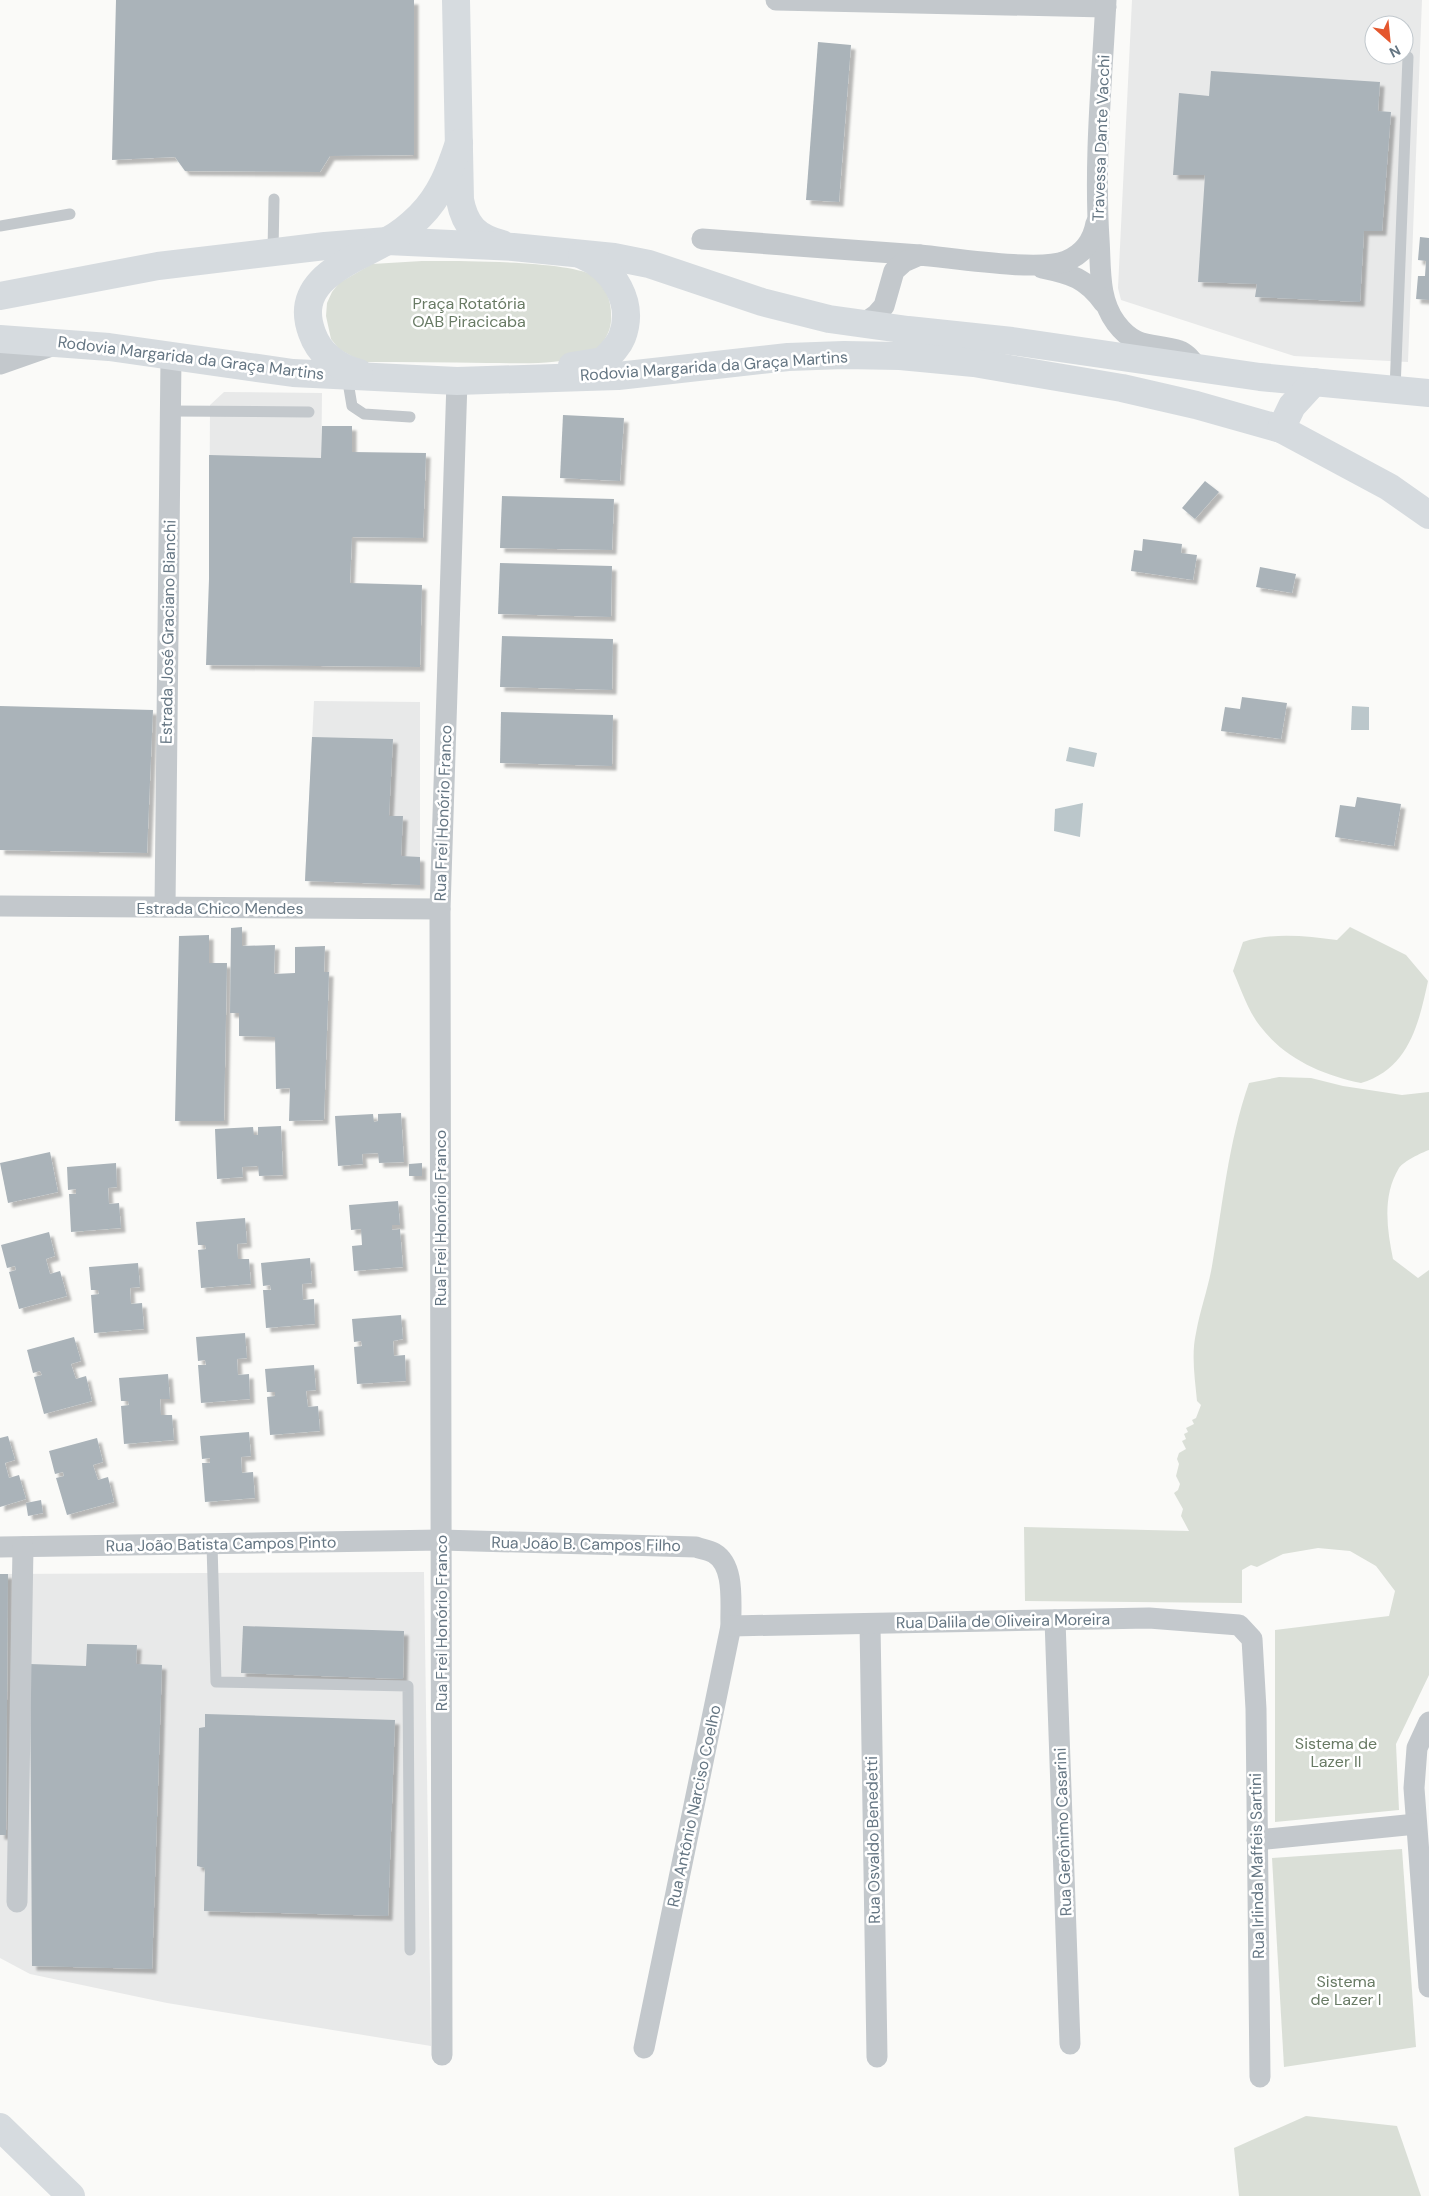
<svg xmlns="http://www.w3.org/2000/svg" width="1429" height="2196" viewBox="0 0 1429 2196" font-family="'DM Sans',sans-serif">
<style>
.built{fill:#e8e9e9;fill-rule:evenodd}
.green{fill:#dadfd7}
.water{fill:#bbc7cb}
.building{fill:#aab3b9;filter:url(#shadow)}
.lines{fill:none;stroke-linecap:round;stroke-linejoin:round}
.lane{stroke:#c3c8cc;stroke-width:11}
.street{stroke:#c3c8cc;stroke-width:21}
.secondary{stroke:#d6dbdf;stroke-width:28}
.highway{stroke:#d6dbdf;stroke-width:28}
.labels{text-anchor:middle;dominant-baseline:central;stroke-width:5;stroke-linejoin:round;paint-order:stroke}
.street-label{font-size:16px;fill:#657683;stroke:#fff}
.park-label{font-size:16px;fill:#687a64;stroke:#fff}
</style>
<defs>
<filter id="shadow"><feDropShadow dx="4.5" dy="4.5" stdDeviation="1" flood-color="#0004"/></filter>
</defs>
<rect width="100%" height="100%" fill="#fafaf8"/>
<!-- built -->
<g class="built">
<path d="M1132 0H1422L1408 362 1294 356 1121 300 1118 288ZM1374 25H1404V55H1374Z"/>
<polygon points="224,392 322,393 320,583 209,579 210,405"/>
<polygon points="314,701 420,702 420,885 305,881"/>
<polygon points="424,1572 431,2046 167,2003 30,1974 0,1958 0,1574"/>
</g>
<!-- green -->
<g class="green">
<path d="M422 261C453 261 575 260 595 277 608 289 612 304 611 321 610 336 599 350 585 355 554 366 520 363 487 363 446 362 404 362 362 362L339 349 331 339 326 316 327 303 332 292 339 283 372 264Z"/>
<path d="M1350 927 1406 955 1428 981C1419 1023 1409 1069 1361 1083 1323 1075 1285 1059 1260 1026 1248 1011 1241 989 1233 971L1243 942C1273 932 1306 936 1337 940Z"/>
<path d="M1279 1077 1311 1078 1343 1086 1402 1095 1429 1092V1150C1421 1153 1404 1161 1399 1168 1382 1196 1387 1229 1393 1259L1418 1278 1429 1270V1675L1396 1744 1399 1810 1275 1822V1630L1389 1616 1395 1591 1376 1566 1350 1551 1318 1548 1283 1554 1257 1567 1251 1565 1242 1570V1603L1025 1601 1024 1527 1189 1531 1181 1516 1183 1509 1174 1493 1178 1490 1180 1484 1176 1476 1179 1464 1177 1459 1179 1453 1186 1449 1182 1441 1186 1439 1184 1434 1188 1432 1186 1428 1194 1424 1192 1420 1196 1418 1201 1405 1197 1401C1195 1379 1191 1355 1196 1333 1200 1310 1208 1289 1212 1266 1223 1204 1228 1143 1249 1083Z"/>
<polygon points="1402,1849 1416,2047 1284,2067 1272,1858"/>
<polygon points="1306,2116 1397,2126 1421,2196 1239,2196 1234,2148"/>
</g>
<!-- water -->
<g class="water">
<polygon points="1352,706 1369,707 1369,730 1351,730"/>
<polygon points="1069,747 1097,753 1094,767 1066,761"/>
<polygon points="1083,803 1080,837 1054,831 1055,809"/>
</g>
<!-- building -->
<g class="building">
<polygon points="116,0 414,0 414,155 330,156 320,172 185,171 175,157 112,160"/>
<polygon points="818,42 851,45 839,202 806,200"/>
<polygon points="1211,71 1380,82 1378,111 1391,112 1382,231 1364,231 1360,302 1255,297 1257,284 1198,282 1205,175 1173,175 1179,93 1209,96"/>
<polygon points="1420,237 1429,238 1429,300 1416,299 1418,276 1425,276 1426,261 1418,260"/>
<polygon points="563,415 624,418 620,481 560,478"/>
<polygon points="322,426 352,426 352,452 426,453 423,538 352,537 350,583 422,585 420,667 206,665 209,579 209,455 321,458"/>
<polygon points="1205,481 1219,492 1195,519 1182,508"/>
<polygon points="502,496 614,499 612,550 500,548"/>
<polygon points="1143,539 1182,544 1181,553 1197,555 1193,580 1131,571 1134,550 1142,551"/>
<polygon points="500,563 612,566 611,617 498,614"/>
<polygon points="1260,567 1296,574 1292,593 1256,587"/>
<polygon points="502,636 613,639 612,690 500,687"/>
<polygon points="1242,697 1287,703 1281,739 1221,731 1225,707 1240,709"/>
<polygon points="0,706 153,710 147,853 0,850"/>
<polygon points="501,712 613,715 612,766 500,763"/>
<polygon points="312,737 393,739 389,816 403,816 401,856 420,857 420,885 305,881"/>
<polygon points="1357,797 1401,804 1394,846 1335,837 1340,805 1355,807"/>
<polygon points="242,927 242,946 275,945 274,974 295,973 295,947 325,946 324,972 329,972 324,1120 289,1121 290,1088 276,1089 275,1037 239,1036 239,1013 230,1013 231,928"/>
<polygon points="209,935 209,963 227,963 224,1121 175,1121 179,936"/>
<polygon points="401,1113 404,1162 379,1163 378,1153 362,1154 363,1164 338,1166 335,1116 373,1114 374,1122 378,1121 378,1114"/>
<polygon points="281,1126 283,1175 259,1176 258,1166 242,1167 243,1177 217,1179 215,1129 253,1127 254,1135 258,1135 258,1127"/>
<polygon points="50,1152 58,1192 8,1203 0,1163"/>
<polygon points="116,1163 117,1187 108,1188 109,1204 119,1203 121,1228 71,1232 69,1194 76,1194 76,1189 68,1190 67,1167"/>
<polygon points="422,1163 422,1176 409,1176 409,1164"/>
<polygon points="398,1201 400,1225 392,1225 392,1230 400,1229 403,1267 354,1271 352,1246 362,1245 361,1229 351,1230 349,1205"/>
<polygon points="245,1218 247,1243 237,1244 238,1259 249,1259 251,1284 201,1288 198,1250 206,1249 205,1245 198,1245 196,1222"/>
<polygon points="49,1232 55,1256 46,1259 50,1274 60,1271 67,1296 19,1309 9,1272 16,1270 15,1266 7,1268 1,1245"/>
<polygon points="310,1258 312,1283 302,1284 303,1300 314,1299 315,1324 266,1328 263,1290 271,1290 270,1285 263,1286 261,1263"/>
<polygon points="138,1263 140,1287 130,1288 131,1304 142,1303 144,1329 94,1333 91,1295 99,1294 98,1290 91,1290 89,1267"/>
<polygon points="401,1315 403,1339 393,1341 394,1356 405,1355 406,1381 357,1384 354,1347 362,1346 361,1341 354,1342 352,1319"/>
<polygon points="245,1333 247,1358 237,1359 238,1375 249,1374 250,1399 201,1403 198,1365 206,1365 205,1360 198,1361 196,1337"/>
<polygon points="74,1337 81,1361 71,1364 76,1379 86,1376 92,1401 44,1414 34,1377 42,1375 40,1371 33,1373 27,1350"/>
<polygon points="314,1365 316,1390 306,1391 308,1407 318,1406 320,1431 270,1435 267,1397 275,1396 275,1392 267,1392 265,1369"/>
<polygon points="168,1374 170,1399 160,1399 161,1415 172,1415 174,1440 124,1444 121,1406 129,1405 128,1401 121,1401 119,1378"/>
<polygon points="249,1432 251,1456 241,1457 242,1473 253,1472 255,1498 205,1502 202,1463 210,1463 210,1458 202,1459 200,1436"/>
<polygon points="8,1436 15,1460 5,1463 9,1478 19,1475 26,1499 0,1507 0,1438"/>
<polygon points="97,1438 103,1462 93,1465 98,1480 108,1477 114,1502 67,1515 56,1478 64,1476 63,1472 55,1474 49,1451"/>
<polygon points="41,1500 43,1513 28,1516 26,1503"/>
<polygon points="0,1574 8,1574 6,1835 0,1835"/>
<polygon points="243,1626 404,1631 403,1679 241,1673"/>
<polygon points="87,1644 137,1645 136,1664 162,1665 152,1969 32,1966 30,1664 86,1666"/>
<polygon points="205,1714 395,1720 388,1916 204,1911 205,1868 197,1866 199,1728 205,1727"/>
</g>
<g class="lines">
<!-- lane -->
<g class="lane">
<polyline points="0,226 70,214"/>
<polyline points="273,251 274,199"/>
<polyline points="347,376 352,406 364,414 410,417"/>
<polyline points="1395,390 1408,57"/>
<polyline points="170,411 309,412"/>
<polyline points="212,1545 216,1682 408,1686 410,1950"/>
</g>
<!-- street -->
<g class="street">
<polyline points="776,0 1106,7"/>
<path d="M1106 0C1102 80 1094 160 1099 239 1101 268 1098 299 1116 323 1137 351 1154 342 1180 351 1187 353 1194 364 1199 369"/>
<polyline points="702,239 920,255"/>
<path d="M1042 268C1071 274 1086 278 1104 303"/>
<path d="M863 324 876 315 884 306 894 271 904 262 920 255C953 258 1039 272 1066 261 1083 254 1093 241 1096 223"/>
<polyline points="0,364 54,345"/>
<polyline points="0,906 440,909"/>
<polyline points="165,907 171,357"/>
<path d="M0 1547 441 1540 696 1547C701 1549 709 1550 714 1553 736 1566 730 1605 731 1626L644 2048"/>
<polyline points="1055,1620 1070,2044"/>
<polyline points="870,1624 877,2057"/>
<polyline points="731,1626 1149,1618 1239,1625 1252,1639 1256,1709 1260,2077"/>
<polyline points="1429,1722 1417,1748 1414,1788 1429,1987"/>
<polyline points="1257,1840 1416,1824"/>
<polyline points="17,1902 23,1547"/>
<polyline points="442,2055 440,909 457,381"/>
</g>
<!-- secondary -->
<g class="secondary">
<path d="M456 0 460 200C465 226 476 237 502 244"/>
<polyline points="0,296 158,266 325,246 387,241 513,247 614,257 649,264 762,302 829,319 908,330 1012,341 1260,377 1429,393"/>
<polyline points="0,339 109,347 293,373 457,381 618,376 788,357 844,355 900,356 974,363 1122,388 1196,405 1281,429 1389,487 1429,515"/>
<path d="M572 366 603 361C610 354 618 347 622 337 635 303 614 268 582 255"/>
<path d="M359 373C338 367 320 356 312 333 292 279 351 262 387 241 399 235 411 225 420 216 441 195 450 170 459 143"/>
<polyline points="1281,429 1292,406 1314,382"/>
</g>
<!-- highway -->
<polyline class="highway" points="0,2127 71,2196"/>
</g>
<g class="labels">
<!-- street labels -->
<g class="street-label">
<text transform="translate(1101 138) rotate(-88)">Travessa Dante Vacchi</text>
<text transform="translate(191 358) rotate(7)">Rodovia Margarida da Graça Martins</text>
<text transform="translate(714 366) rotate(-4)">Rodovia Margarida da Graça Martins</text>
<text transform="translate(168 632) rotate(-89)">Estrada José Graciano Bianchi</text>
<text transform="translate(443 813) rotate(-88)">Rua Frei Honório Franco</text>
<text x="220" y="908">Estrada Chico Mendes</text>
<text transform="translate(440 1218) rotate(-90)">Rua Frei Honório Franco</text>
<text transform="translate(221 1544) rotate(-1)">Rua João Batista Campos Pinto</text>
<text transform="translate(586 1544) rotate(1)">Rua João B. Campos Filho</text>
<text transform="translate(1003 1621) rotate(-1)">Rua Dalila de Oliveira Moreira</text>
<text transform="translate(441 1623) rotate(-90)">Rua Frei Honório Franco</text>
<text transform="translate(694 1806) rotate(-78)">Rua Antônio Narciso Coelho</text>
<text transform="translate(1063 1832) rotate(-92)">Rua Gerônimo Casarini</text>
<text transform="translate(873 1840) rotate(-91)">Rua Osvaldo Benedetti</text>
<text transform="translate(1257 1866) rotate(-91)">Rua Irlinda Maffeis Sartini</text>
</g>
<!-- park labels -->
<g class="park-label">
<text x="469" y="303">Praça Rotatória<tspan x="469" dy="18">OAB Piracicaba</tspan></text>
<text x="1336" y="1743">Sistema de<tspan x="1336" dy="18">Lazer II</tspan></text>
<text x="1346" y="1981">Sistema<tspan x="1346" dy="18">de Lazer I</tspan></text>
</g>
</g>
<!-- north arrow -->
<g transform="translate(1389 40) rotate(153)"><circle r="24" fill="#ffffff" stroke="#c1c8cd"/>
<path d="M0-4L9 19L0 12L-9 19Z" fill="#e4572e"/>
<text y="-8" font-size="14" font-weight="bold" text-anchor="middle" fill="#657683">N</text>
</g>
</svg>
